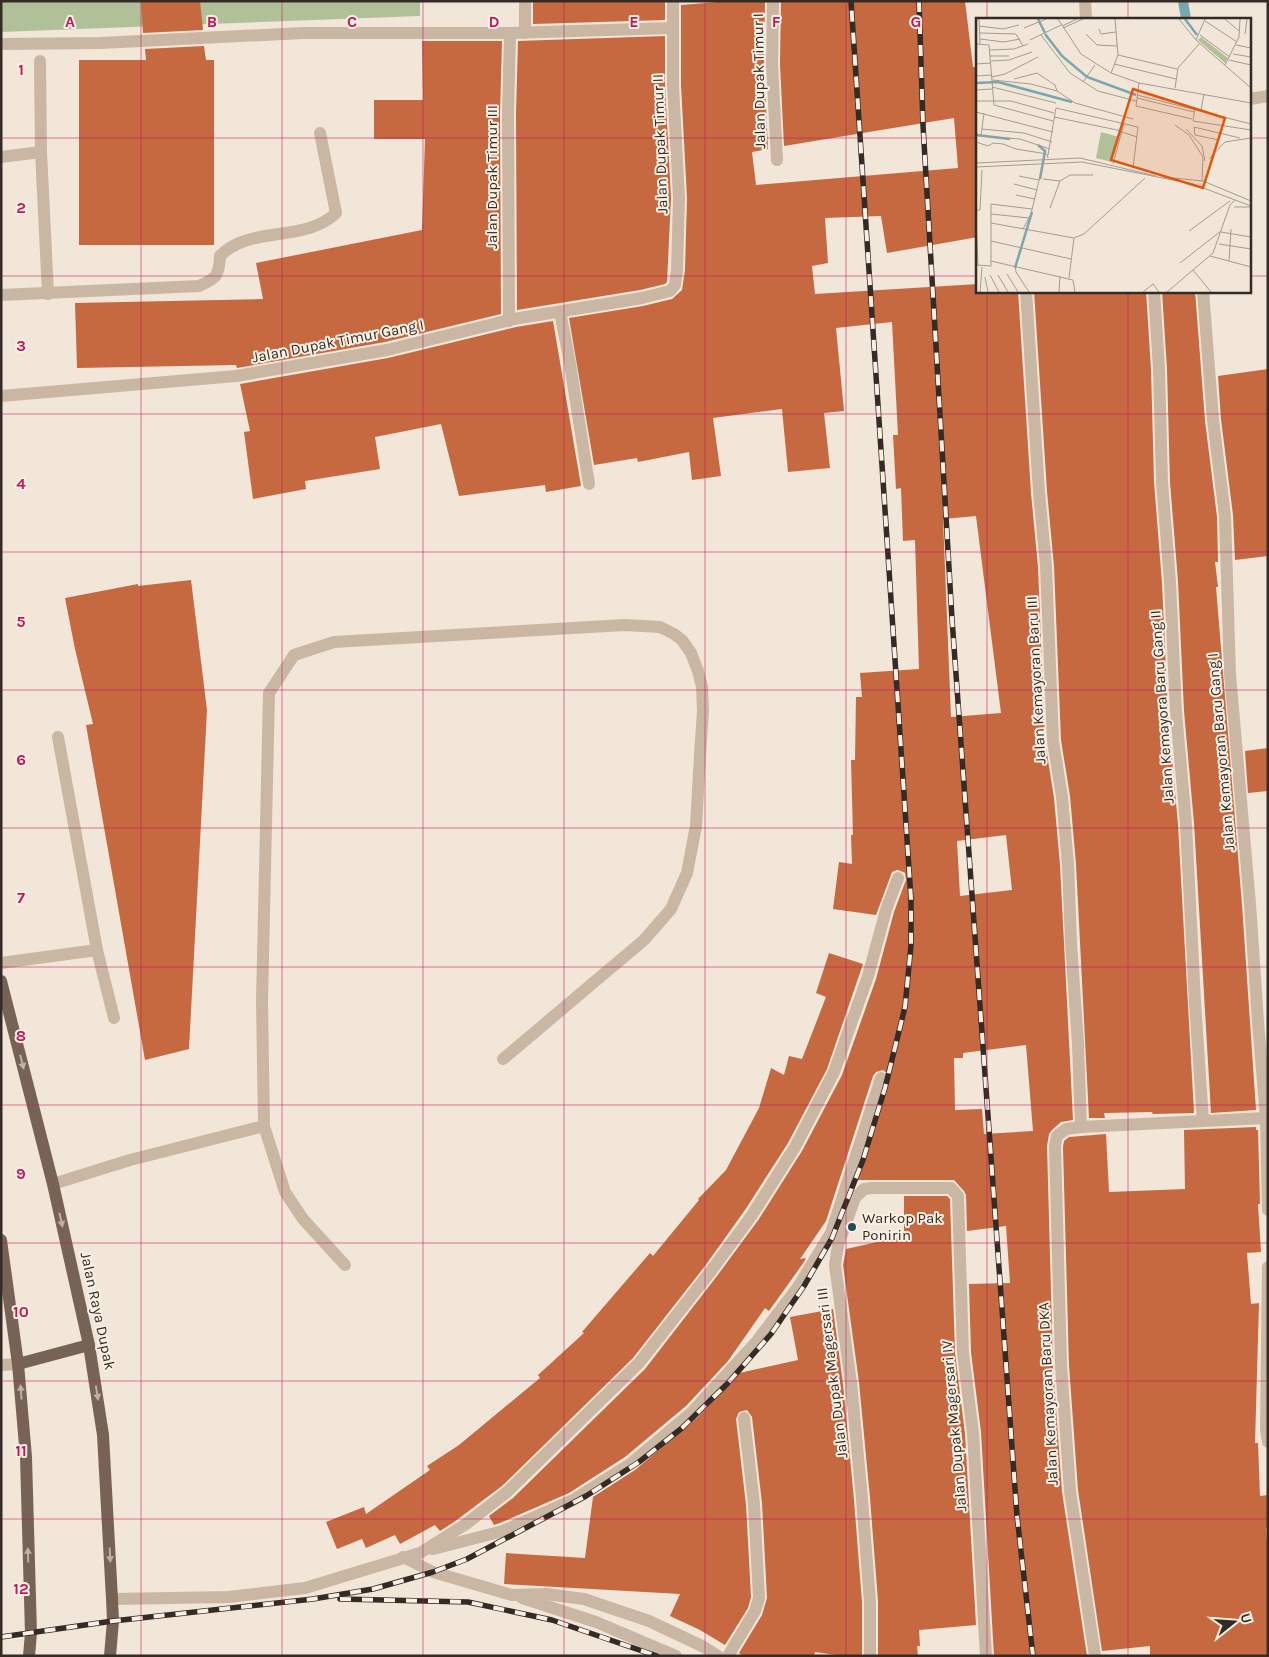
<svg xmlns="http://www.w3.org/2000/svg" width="1269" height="1657" viewBox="0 0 1269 1657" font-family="Karla,sans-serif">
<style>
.green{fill:#b0c098}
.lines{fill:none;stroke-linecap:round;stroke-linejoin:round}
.stream{stroke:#77a8ae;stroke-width:10}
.building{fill:#c66840;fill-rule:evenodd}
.service{stroke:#c9b7a4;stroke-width:12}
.minor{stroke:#c9b7a4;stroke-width:12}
.primary{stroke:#766356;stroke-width:12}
.rail-casing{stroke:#342b26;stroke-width:5.5}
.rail{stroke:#f9f0e4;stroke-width:4;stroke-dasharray:11;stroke-linecap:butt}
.oneway{fill:#beb1a4}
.grid{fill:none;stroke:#c2185b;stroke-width:1;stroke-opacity:0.55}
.poi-dot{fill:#1b4e55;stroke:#f9f0e4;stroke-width:2}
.labels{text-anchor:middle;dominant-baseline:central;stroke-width:4;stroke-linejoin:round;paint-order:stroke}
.street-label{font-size:15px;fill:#342b26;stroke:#f9f0e4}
.poi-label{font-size:15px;fill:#342b26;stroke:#f9f0e4;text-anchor:start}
.inset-river{fill:none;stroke:#77a8ae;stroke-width:2.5}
.inset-road{fill:none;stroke:#a59b91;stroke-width:1}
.view{fill:#df570d;fill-opacity:0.15;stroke:#df570d;stroke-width:2.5}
.inset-edge{fill:none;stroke:#342b26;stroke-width:2.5}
.grid-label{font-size:16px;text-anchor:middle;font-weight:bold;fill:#c2185b;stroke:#f9f0e4;stroke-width:4;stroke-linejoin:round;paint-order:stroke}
</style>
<rect width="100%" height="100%" fill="#f1e6d8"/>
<!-- green -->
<polygon class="green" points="1,1 420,1 420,16 1,32"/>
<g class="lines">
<!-- stream -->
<polyline class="stream" points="1183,1 1186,19"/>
</g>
<!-- building -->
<g class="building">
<polygon points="141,1 200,1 203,30 143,33"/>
<polygon points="533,1 665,1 665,20 533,24"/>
<path d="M730 1H765L764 64 768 149 752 152 756 185 958 168 954 118 784 146 780 64 781 1H965L973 67H978V237L887 253 881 216 825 218 828 263 812 266 815 294 978 284V291H1018L1031 493 1038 567 1045 741 1054 798 1060 865 1073 1120 1061 1122 1052 1130 1049 1134 1047 1146 1053 1366 1062 1492 1087 1656H994L981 1432 971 1352 969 1284 1010 1283 1006 1226 967 1231 966 1195 964 1191 954 1180H856L889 1080 887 1073 883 1070 876 1072 873 1076 826 1221 800 1259 806 1258 804 1262 769 1311 765 1308 728 1361 686 1406 625 1457 569 1493 500 1523 494 1525 489 1516 513 1498 645 1369 717 1276 759 1219 802 1151 842 1075 876 979 894 912 906 880 905 873 901 871 897 870 892 872 876 915 833 909 839 862 852 864 851 835H853L851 760H855L856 697H862L860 673 919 669 915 540 903 541 901 488 896 489 893 435H898L892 322 836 328 844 411 824 413 830 468 788 472 782 409 713 418 721 476 692 480 689 452 638 462 637 458 594 465 569 318 643 306 672 299 682 290 685 270 687 198 681 85V5ZM976 516 1001 713 951 717 943 519ZM1006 835 1012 890 960 896 957 841ZM1026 1045 1033 1131 984 1134 982 1109 955 1110 954 1058H963V1053Z"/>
<polygon points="665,36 665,85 671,198 667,282 665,284 640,290 517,310 516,114 518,41"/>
<polygon points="422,41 502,41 500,114 501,314 385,342 237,368 236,365 77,368 75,303 263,299 256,263 422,230 425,139 374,139 374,100 423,100"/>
<polygon points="204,46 206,60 214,60 214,245 79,245 79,60 146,60 145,49"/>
<polygon points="1034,291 1146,291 1151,369 1154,482 1162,583 1168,713 1178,825 1194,1113 1153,1114 1152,1112 1104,1113 1105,1118 1089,1118 1076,864 1070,796 1061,740 1054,566 1047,491"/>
<polygon points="1162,291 1195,291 1205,421 1217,517 1218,562 1215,562 1218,587 1216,587 1242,905 1256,1110 1211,1113 1194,823 1184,711 1178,581 1170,482 1167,369"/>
<polygon points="553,321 581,486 546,492 545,485 459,496 441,424 375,437 380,469 305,481 306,489 253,499 244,432 250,431 240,384 388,358 516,327"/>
<polygon points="1268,369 1268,556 1235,560 1233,515 1221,419 1218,376"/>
<polygon points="191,580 207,710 189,1049 145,1060 86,725 93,724 75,649 65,598 138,584 138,586"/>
<polygon points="1268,748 1268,791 1248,793 1245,751"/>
<polygon points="829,953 863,964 827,1069 788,1143 745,1210 705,1266 633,1358 502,1486 454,1522 440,1531 435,1525 400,1544 395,1535 366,1548 362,1539 337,1549 326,1522 364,1507 366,1514 430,1470 427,1466 459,1445 540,1378 538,1375 584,1333 582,1332 650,1253 653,1256 699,1200 698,1199 726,1170 759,1108 771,1068 784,1075 789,1056 802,1059 826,997 816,993"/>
<polygon points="1256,1127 1256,1130 1258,1130 1260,1204 1258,1204 1261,1252 1247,1253 1251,1304 1259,1303 1255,1443 1258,1443 1260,1496 1268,1495 1268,1528 1266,1528 1268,1560 1268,1656 1150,1656 1150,1646 1102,1651 1078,1490 1069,1365 1063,1147 1064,1141 1069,1137 1106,1134 1109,1192 1185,1189 1184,1130"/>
<polygon points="904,1196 947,1196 950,1199 955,1353 965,1434 976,1625 919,1630 920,1646 917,1646 918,1656 878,1656 878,1601 870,1498 859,1382 843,1265 846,1249 904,1236"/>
<polygon points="833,1309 843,1384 854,1500 862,1602 862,1656 843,1656 815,1652 814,1656 743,1656 739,1653 762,1615 767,1598 762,1503 752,1417 747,1410 739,1412 736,1419 746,1505 751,1597 748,1608 725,1645 700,1630 670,1616 680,1594 504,1584 506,1553 585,1558 593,1497 635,1470 697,1418 739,1373 798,1360 790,1317"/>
</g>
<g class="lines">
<!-- service -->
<g class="service">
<polyline points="40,61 41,152 48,294"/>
<polyline points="1,157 41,152"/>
<path d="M1 295 199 286C217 278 219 276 220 256 250 225 305 243 336 213L320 133"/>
<polyline points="58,737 97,950 114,1018"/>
<polyline points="1,963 97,950"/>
<polyline points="264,1126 285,1192 303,1219 345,1265"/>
<polyline points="53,1184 130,1160 264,1126 262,1001 269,693 294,655 334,642 625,625 660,627 674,634 682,640 691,653 698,671 702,687 703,711 700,755 696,826 687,873 671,909 644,940 503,1059"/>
<polyline points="1,1365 18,1364"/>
</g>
<!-- minor -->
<g class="minor">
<polyline points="525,1 525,33"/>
<polyline points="773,1 772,64 777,160"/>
<polyline points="1085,1 1086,19"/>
<polyline points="1,44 100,43 303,33 510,33 673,28"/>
<polyline points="1250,99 1268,96"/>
<polyline points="1026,291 1039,492 1046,566 1053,741 1062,797 1068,864 1071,943 1078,1044 1081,1127"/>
<polyline points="1154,291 1159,369 1162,482 1170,582 1176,712 1186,824 1195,1002 1203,1121"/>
<polyline points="1203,291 1213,420 1225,516 1230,674 1250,904 1258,1022 1266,1118 1268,1210"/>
<polyline points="560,312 569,358 589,484"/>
<polyline points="509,321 508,114 510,33"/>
<polyline points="1,396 236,376 387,350 514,319 642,298 670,291 675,285 677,270 679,198 673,85 673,1"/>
<polyline points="1268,1267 1266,1429 1268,1442"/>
<polyline points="433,1549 503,1531 573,1500 630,1464 692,1412 757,1341 798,1287 831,1233 881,1078"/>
<polyline points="403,1557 433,1572 512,1595 546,1594 584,1599 649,1621 704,1647 718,1656"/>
<polyline points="522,1598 596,1622 676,1656"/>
<polyline points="112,1599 229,1597 305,1588 420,1553 466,1524 507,1492 639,1363 711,1271 752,1215 795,1147 834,1072 868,976 886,910 898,878"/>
<polyline points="728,1656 755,1611 759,1598 754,1504 744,1418"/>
<polyline points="870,1656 870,1602 862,1499 851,1383 835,1265 838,1245 855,1198 864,1189 872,1188 951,1188 958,1196 963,1353 973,1433 986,1656"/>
<polyline points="1095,1656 1070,1491 1061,1365 1055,1146 1057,1136 1066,1129 1081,1127 1266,1118"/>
</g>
<!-- primary -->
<g class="primary">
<polyline points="1,981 53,1184 89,1345 103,1435 112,1599 113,1621 110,1656"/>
<polyline points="1,1240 18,1364 26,1457 31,1633 29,1656"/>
<polyline points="18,1364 89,1345"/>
</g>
<defs>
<g id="rail">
<polyline points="919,1 923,125 952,619 1017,1516 1033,1656"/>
<polyline points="340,1599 468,1602 552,1620 657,1656"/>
<polyline points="1,1637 113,1621 313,1599 373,1589 433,1572 467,1559 586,1496 639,1462 682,1428 727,1384 771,1334 804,1286 832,1238 863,1160 885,1088 905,1007 911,945 911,899 851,1"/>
</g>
</defs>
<!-- rail casing -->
<use href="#rail" class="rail-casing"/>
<!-- rail -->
<use href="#rail" class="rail"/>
</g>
<!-- one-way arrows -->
<defs><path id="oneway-solid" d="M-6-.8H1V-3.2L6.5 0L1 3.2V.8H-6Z" transform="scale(1.25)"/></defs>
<g class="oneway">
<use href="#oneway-solid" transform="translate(22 1062) rotate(76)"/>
<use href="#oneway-solid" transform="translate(61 1220) rotate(77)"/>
<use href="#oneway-solid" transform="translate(21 1392) rotate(-94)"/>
<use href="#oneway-solid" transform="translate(97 1393) rotate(81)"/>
<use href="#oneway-solid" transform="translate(28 1555) rotate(-92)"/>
<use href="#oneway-solid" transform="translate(110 1555) rotate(87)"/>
</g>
<!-- grid -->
<path class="grid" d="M141 1V1656M282 1V1656M423 1V1656M564 1V1656M705 1V1656M846 1V1656M987 1V19M1128 1V19M1 138H978M1250 138H1268M1 276H978M1250 276H1268M987 291V1656M1128 291V1656M1 414H1268M1 552H1268M1 690H1268M1 828H1268M1 967H1268M1 1105H1268M1 1243H1268M1 1381H1268M1 1519H1268"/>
<!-- markers -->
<circle class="poi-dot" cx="852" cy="1227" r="5"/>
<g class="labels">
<!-- street labels -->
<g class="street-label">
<text transform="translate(759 81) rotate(-91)">Jalan Dupak Timur I</text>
<text transform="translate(660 144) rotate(-92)">Jalan Dupak Timur II</text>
<text transform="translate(492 177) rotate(-90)">Jalan Dupak Timur III</text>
<text transform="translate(338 341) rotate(-11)">Jalan Dupak Timur Gang I</text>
<text transform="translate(1036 680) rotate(-93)">Jalan Kemayoran Baru III</text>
<text transform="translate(1162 707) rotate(-94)">Jalan Kemayora Baru Gang II</text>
<text transform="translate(1221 752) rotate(-95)">Jalan Kemayoran Baru Gang I</text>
<text transform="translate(98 1311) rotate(78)">Jalan Raya Dupak</text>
<text transform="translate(832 1373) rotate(-97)">Jalan Dupak Magersari III</text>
<text transform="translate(1048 1394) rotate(-93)">Jalan Kemayoran Baru DKA</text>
<text transform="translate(954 1426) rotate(-95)">Jalan Dupak Magersari IV</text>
</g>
<!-- poi labels -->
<g class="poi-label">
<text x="862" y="1218">Warkop Pak<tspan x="862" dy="17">Ponirin</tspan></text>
</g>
</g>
<!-- overview -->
<g transform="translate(976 18)">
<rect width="275" height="275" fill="#f1e6d8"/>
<path d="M225 19 252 40 249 45 222 22ZM125 114 143 119 136 144 120 140Z" fill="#b0c098"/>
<path class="inset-river" d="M62 1 69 15M209 1 221 17M69 16 86 38 111 59 160 77M0 65 22 64 96 84M0 117 34 121M62 127 69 133 64 161M39 250 56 194"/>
<path class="inset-road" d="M3 1 4 26M82 1 105 36 135 55 163 65 275 85M203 1 220 22 275 70M249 1 263 13M229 3 261 24M3 8 27 11 43 7M86 8 101 1M48 10 70 1M87 10 107 1M123 11 125 16 140 14M4 15 40 16 47 28M110 16 121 27 141 28M269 16 271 1M65 17 94 55 122 73 160 83M224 17 254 39M4 21 28 24 44 21M54 22 85 7M220 22 229 1M0 26 13 27 18 87 77 103M260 27 275 30M14 32 38 31 52 26M257 36 275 39M142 37 201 51M14 38H33M253 42 275 47M15 43 33 42 56 34M0 46 15 45M138 46 200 61M249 47 263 19 264 1M135 55 142 37 139 1M0 58 16 57M16 59 29 56 62 39M38 61 61 55 79 67 81 73M16 62 55 66 81 73 99 85 157 101M107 64 119 47M163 65 160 88 216 101M16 69 80 85M199 70 202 50 224 25M0 72 16 71M161 77 275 106M161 80 218 94M0 83H35L78 95M80 90 162 109 157 150M219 90 217 103 275 112M225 92 228 76M0 94 77 114M8 95 5 118 44 121 74 131M78 99 146 113M199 107 213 117 227 139 226 163M6 111 48 115 76 124M210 111 226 128 229 143M146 114 161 119M243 122 219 117 218 109 264 120M0 124 12 128 17 125 27 126 40 131 71 136 72 140M72 137 80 90M233 141 249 124 275 120M0 145 104 140 180 158M137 146 148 105M0 149 106 144 217 166 275 188M94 157H117M43 158 63 162M188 159 227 163 275 183M67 161 84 163M38 166 61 172M40 177 59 181M258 189H274M74 190 84 163 94 157M0 192H4L6 152M15 196 53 200M0 203 2 248M15 205 98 220M47 211 55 196 67 146M213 213 254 183M245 214 275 219M98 220 108 216 169 160M15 223 95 241M243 226 275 231M234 238 275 249M15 243 97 262 99 274M253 243 255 211M204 245 245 213M0 247 15 248V186L56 191M39 247 40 254 53 274M217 252 235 274M31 256 42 274M14 257 23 274M22 257 32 274M9 259 12 274M93 260 98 220M4 274 6 249M83 274 84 258M167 274 177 266 183 274M191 274 237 235 254 187 259 182"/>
<path class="view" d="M157 71 249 100 227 170 135 142Z"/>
<rect width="275" height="275" class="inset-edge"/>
</g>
<g class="grid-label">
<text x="70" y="27">A</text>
<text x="212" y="27">B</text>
<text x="352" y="27">C</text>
<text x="494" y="27">D</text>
<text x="634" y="27">E</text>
<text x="776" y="27">F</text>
<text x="916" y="27">G</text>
<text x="21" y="75">1</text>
<text x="21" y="213">2</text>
<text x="21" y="351">3</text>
<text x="21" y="489">4</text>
<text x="21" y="627">5</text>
<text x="21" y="765">6</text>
<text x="21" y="903">7</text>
<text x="21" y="1041">8</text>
<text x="21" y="1179">9</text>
<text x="21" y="1317">10</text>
<text x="21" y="1456">11</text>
<text x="21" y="1594">12</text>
</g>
<!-- border -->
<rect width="1269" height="1657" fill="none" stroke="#342b26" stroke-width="5"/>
<!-- north arrow -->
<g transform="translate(1234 1622) rotate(73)" stroke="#f9f0e4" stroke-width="4" paint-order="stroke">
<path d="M0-4L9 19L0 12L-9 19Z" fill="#342b26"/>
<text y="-8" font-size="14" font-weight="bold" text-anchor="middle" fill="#342b26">U</text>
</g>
</svg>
